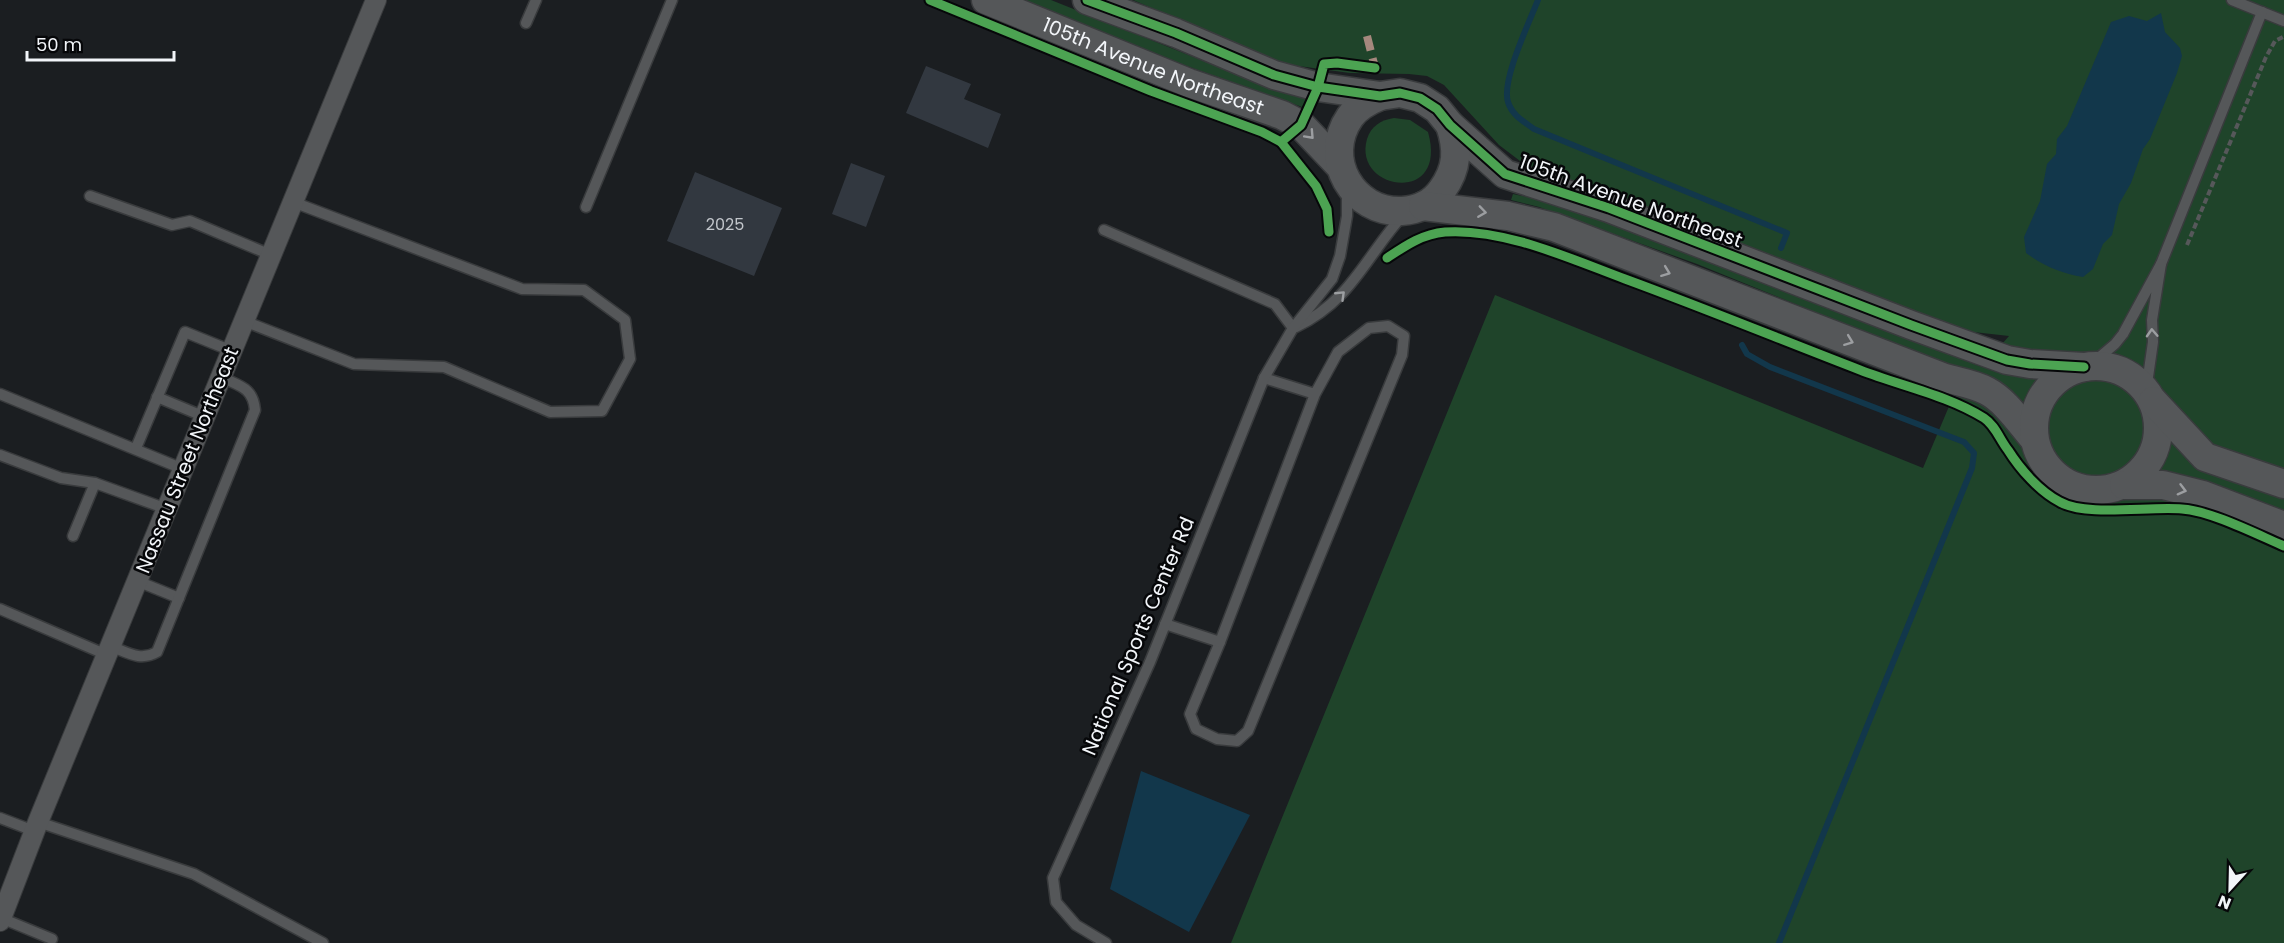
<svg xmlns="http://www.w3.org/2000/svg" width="2284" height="943" viewBox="0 0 2284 943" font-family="Poppins,sans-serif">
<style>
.green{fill:#1f442a}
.water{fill:#12374b}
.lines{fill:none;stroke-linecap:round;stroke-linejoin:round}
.stream{stroke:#12374b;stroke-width:6}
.building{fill:#323840}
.lane-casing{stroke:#393b3d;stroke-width:13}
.street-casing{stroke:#393b3d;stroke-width:22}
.secondary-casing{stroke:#393b3d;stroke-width:31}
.path{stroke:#56585a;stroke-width:4;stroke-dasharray:6 3;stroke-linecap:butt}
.lane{stroke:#555759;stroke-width:10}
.street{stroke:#555759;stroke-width:20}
.secondary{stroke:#555759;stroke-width:28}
.quiet{stroke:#a5887d;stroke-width:8;stroke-dasharray:15 8;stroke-linecap:butt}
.cycleway-casing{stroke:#060709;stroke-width:13}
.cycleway{stroke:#4ca352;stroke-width:9}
.oneway{stroke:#9c9ea1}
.labels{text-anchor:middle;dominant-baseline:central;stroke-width:5;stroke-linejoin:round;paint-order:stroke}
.number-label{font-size:16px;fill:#c2c6cb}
.street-label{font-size:20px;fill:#f2f5f9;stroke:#060709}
</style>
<rect width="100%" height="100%" fill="#1b1e21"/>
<!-- green -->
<g class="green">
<polygon points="1023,0 1051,0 1241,76 1307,99 1302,107 1142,50"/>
<polygon points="1133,0 2284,0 2284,943 1231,943 1495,295 1923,468 1950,404 1977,373 1913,352 1697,264 1539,207 1511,200 1513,194 1551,202 1598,219 1982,367 2009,336 1911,325 1528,167 1499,145 1444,85 1427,76 1409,74 1350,73 1291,65 1264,56"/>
<path d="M1394 118 1410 120 1428 132C1449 206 1352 191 1367 139 1371 126 1381 120 1394 118Z"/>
</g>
<!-- water -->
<g class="water">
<path d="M2161 13 2165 32 2180 48 2182 56 2177 73 2150 139 2143 149 2131 183 2119 204 2112 235 2103 244 2093 269 2083 277C2061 273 2044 266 2026 253L2024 237 2040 201 2047 164 2056 154 2057 139 2067 126 2111 22 2129 16 2147 21Z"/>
<polygon points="1141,771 1250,815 1189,932 1110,889"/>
</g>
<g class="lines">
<!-- stream -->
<g class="stream">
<path d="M1538 0C1529 23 1501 81 1508 102 1512 115 1523 121 1534 129L1787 233 1781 248"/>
<polyline points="1742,345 1747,354 1770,367 1964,442 1974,453 1972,468 1779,943"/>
</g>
</g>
<!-- building -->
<g class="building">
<polygon points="926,66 971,84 964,99 1001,114 988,148 906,113"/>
<polygon points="851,163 885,176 866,227 832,214"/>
<polygon points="695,172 782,208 754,276 667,241"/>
</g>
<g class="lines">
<defs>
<g id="lane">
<polyline points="2232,0 2284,21"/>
<polyline points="526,23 536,0"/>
<polyline points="90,196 172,225 190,221 271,255"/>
<polyline points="586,207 672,0"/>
<polyline points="1104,230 1275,304 1293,328"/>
<polyline points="2161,264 2262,12"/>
<polyline points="244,321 354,364 444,367 550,412 602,411 630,359 625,320 584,290 522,289 293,202"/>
<path d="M1296 327C1352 300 1365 257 1404 214"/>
<polyline points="2089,366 2115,344 2123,334 2161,264 2152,320 2153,342 2146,391"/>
<polyline points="1264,378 1315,394 1338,352 1369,328 1388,326 1404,336 1402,355 1248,731 1237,741 1217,739 1196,729 1190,714 1220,642 1315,394"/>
<polyline points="0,394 183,469"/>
<polyline points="157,397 205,417"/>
<polyline points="136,448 185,332 232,351"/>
<polyline points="0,455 61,478 95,483 167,509"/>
<polyline points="73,536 95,483"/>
<polyline points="137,581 179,598"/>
<polyline points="0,609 107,655"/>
<polyline points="1165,624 1220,642"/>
<path d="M110 646C127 652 140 662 157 652L255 410C253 387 239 386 221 377"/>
<polyline points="0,818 34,831"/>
<polyline points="38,822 194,874 323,943"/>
<polyline points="1,918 52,939"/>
<polyline points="1106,943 1076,925 1056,902 1053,878 1150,662 1264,378 1293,328 1332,279 1340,256 1347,216 1347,191"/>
</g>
<polyline id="street" points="0,921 38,822 376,0"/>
<g id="secondary">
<path id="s1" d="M986 0 1189 83 1282 115 1301 125 1340 166"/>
<polyline points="1087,0 1176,33 1274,75 1318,87 1380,96 1400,93 1420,98 1437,109 1450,125 1505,174 1609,208 1911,325 2007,360 2030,364 2084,367"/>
<path d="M1380 96C1368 101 1357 107 1350 117 1321 159 1353 213 1402 211 1418 210 1433 203 1442 190 1458 168 1458 149 1450 125"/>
<path d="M1423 206 1508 216 1554 227 1945 378C1959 382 1974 384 1987 391 2006 401 2020 423 2034 439"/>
<circle cx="2096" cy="428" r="62"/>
<polyline points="2153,401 2205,457 2284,484"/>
<polyline points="2124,485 2163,485 2203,495 2284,526"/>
</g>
</defs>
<!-- lane casing -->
<use href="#lane" class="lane-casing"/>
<!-- street casing -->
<use href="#street" class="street-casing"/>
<!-- secondary casing -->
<use href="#secondary" class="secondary-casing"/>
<!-- path -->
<polyline class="path" points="2187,245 2266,57 2275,41 2283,37"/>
<!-- lane -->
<use href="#lane" class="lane"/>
<!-- street -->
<use href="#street" class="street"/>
<!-- secondary -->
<use href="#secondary" class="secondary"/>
<!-- quiet -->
<polyline class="quiet" points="1367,36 1375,68"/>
<defs>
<g id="cycleway">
<polyline points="930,0 1151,91 1262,132 1281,142 1316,186 1327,209 1329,232"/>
<polyline points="1087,0 1176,33 1274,75 1318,87 1380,96 1400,93 1420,98 1437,109 1450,125 1505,174 1609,208 1911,325 2007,360 2030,364 2084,367"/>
<polyline points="1281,142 1301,125 1318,87 1324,64 1337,63 1375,68"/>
<path d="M1387 258C1405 246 1422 234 1445 232 1504 228 1571 259 1625 279 1704 308 1782 340 1860 370 1901 386 1947 395 1984 418 1995 425 2000 440 2008 450 2020 469 2039 491 2060 502 2086 517 2149 506 2182 509 2211 511 2256 534 2284 546"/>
</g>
</defs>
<!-- cycleway casing -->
<use href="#cycleway" class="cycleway-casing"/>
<!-- cycleway -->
<use href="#cycleway" class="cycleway"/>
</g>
<!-- one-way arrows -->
<defs><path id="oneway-chevron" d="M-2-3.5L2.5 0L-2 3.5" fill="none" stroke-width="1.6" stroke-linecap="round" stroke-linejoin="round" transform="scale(1.5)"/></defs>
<g class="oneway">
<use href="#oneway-chevron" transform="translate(1310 135) rotate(47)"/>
<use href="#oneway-chevron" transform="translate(1482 212) rotate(8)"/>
<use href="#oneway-chevron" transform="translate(1666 272) rotate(21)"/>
<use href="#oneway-chevron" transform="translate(1341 295) rotate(-44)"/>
<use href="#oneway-chevron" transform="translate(2152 333) rotate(-93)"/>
<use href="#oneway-chevron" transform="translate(1849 341) rotate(21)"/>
<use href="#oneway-chevron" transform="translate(2182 490) rotate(15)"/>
</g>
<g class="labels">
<!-- number labels -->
<g class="number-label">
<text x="725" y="224">2025</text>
</g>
<!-- street labels -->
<g class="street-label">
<text stroke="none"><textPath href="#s1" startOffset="180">105th Avenue Northeast</textPath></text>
<text transform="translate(1631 201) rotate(20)">105th Avenue Northeast</text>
<text transform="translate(187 460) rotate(-68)">Nassau Street Northeast</text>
<text transform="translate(1138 636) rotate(-67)">National Sports Center Rd</text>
</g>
</g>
<!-- north arrow -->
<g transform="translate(2230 889) rotate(202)" stroke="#060709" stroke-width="4.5" paint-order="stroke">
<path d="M0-4.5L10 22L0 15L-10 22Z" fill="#f2f5f9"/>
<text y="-9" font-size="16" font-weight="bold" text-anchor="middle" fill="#f2f5f9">N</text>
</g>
<!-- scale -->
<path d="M27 51v9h147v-9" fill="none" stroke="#f2f5f9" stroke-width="3"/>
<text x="36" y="51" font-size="18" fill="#f2f5f9" stroke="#060709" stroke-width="4.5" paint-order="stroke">50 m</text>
</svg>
